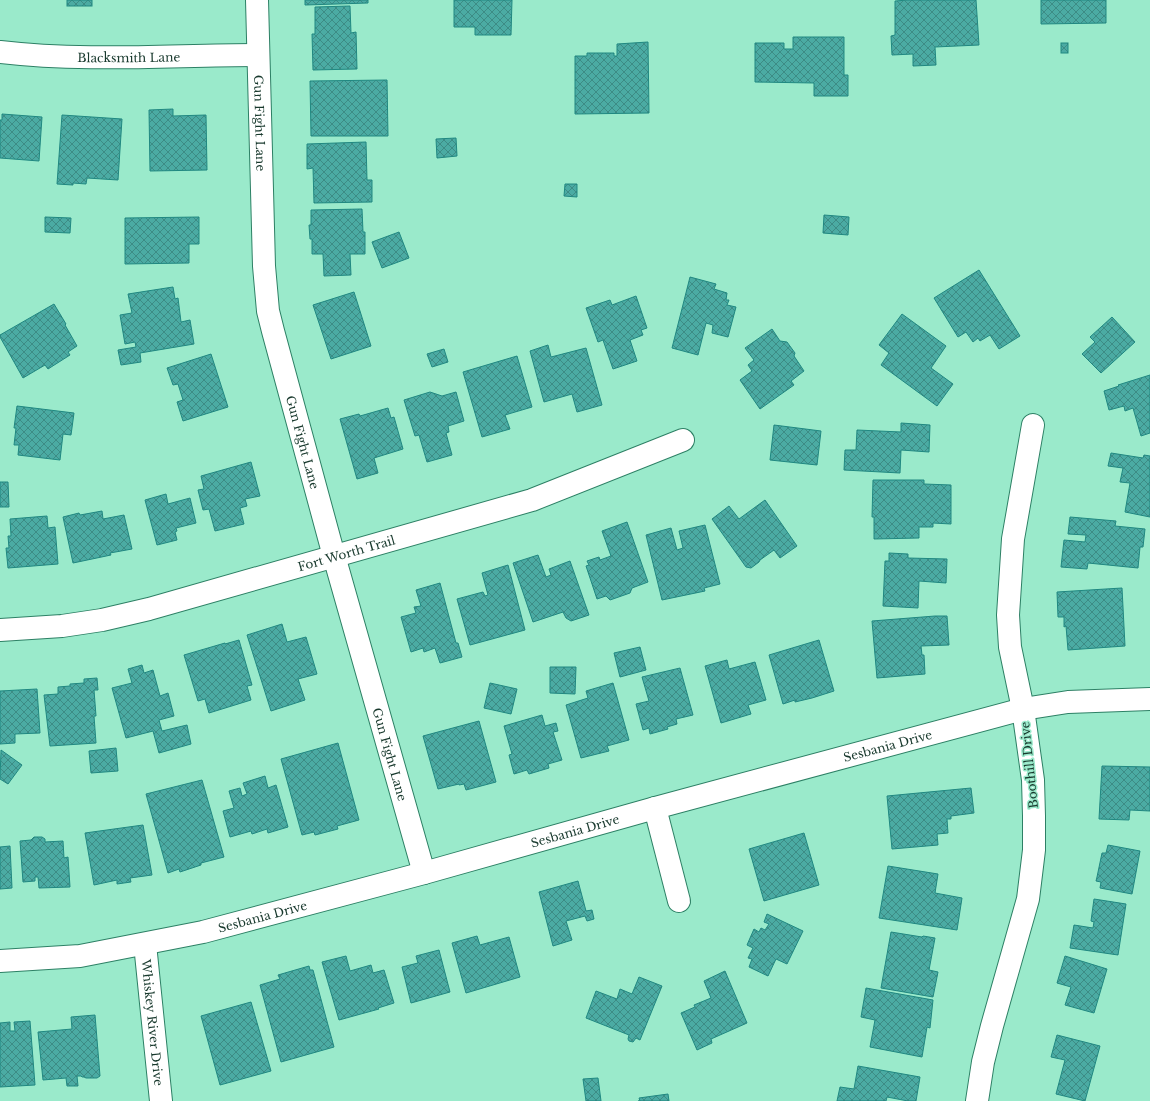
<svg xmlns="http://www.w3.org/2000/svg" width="1150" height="1101" viewBox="0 0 1150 1101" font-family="'Libre Baskerville',serif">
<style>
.building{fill:url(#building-cross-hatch);stroke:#208881}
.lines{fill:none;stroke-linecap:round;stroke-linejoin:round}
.street-casing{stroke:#2d8065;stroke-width:24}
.street{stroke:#fff;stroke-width:22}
.labels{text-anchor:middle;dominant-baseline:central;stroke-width:3;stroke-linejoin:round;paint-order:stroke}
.street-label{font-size:12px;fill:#18392d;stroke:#9aeacb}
</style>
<defs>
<pattern id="building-cross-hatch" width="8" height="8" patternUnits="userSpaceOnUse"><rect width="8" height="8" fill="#4baba3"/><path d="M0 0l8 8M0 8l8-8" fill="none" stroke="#3d8c85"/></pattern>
</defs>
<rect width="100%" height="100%" fill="#9aeacb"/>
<!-- building -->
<g class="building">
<rect x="67" y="0" width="25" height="6"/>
<polygon points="305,0 368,0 368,3 305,5"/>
<polygon points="454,0 512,0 511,35 475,35 475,27 454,27"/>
<polygon points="908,0 976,0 979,45 935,47 936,65 913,66 913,54 892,55 891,36 895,35 895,1"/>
<polygon points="1041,0 1106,0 1106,23 1041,24"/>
<polygon points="350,6 351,33 356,32 357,69 313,70 312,34 315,34 315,7"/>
<polygon points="793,37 844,37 844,75 848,75 848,96 814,96 814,83 755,82 755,43 784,43 784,49 793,49"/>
<polygon points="648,42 649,113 575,114 575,56 587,56 587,53 614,53 614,56 617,56 617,44"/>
<rect x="1061" y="43" width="7" height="10"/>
<polygon points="387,80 388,136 311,136 310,81"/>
<polygon points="173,109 173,116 206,115 207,170 150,171 149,110"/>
<polygon points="2,114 42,117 39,161 0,158 0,120 2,120"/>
<polygon points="62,115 122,119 118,180 87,178 86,184 73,183 73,185 57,184"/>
<polygon points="456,138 457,156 437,158 436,139"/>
<polygon points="366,142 367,180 372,180 372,202 314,203 313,168 307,169 307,144"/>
<polygon points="565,184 577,184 577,197 564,196"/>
<polygon points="362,209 363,232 365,232 365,254 350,254 351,275 324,276 323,254 312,254 312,239 310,239 309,225 311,225 311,210"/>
<polygon points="824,215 849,217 848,235 823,233"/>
<polygon points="45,217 71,218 70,233 45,232"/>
<polygon points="199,217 199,244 189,244 189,263 125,264 125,218"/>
<polygon points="399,232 409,258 382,268 372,242"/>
<polygon points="979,270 1020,336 999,349 990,335 980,341 978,338 973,342 966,332 958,337 934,298"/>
<polygon points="690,277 716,284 714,289 727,293 726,300 729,300 727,305 736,307 728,337 712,333 713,325 706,323 698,355 672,348"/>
<polygon points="173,287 175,299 178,298 181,322 190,320 194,344 140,353 141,362 121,365 118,350 136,347 135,342 125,344 120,315 132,313 128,294"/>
<polygon points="354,292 371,346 331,359 313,305"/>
<polygon points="636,296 647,328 641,330 643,335 630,340 637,361 613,369 603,340 598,342 586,308 610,300 612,305"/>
<polygon points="54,304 66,324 65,325 77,346 68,352 70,355 48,369 45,365 23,378 0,337 0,335"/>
<polygon points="902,314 946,346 931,368 953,384 937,406 881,365 889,353 879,345"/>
<polygon points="1112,317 1135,342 1101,373 1082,354 1095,342 1090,337"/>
<polygon points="772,329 780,341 787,342 795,353 794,356 804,371 791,381 794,385 760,409 740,380 752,371 748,365 754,360 745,348"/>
<polygon points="548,345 551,357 586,348 602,405 577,412 572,394 544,402 530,351"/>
<polygon points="444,349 448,362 432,367 427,354"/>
<polygon points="211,354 228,407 183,421 177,402 183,400 178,384 173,385 167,368"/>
<polygon points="517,356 532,407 505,415 510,429 482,437 463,372"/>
<polygon points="1150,375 1150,433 1141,436 1133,408 1125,411 1124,406 1109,410 1104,391 1119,386 1118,385"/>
<polygon points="430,392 442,396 456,392 464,421 448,426 449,432 446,433 452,455 427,462 419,435 415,436 404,400"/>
<polygon points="17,406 74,413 71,435 63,434 60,460 18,455 19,445 14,445 16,428 14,428"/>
<polygon points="388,408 391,418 394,417 403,449 374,458 378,473 357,479 340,419 359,414 360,416"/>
<polygon points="901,423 930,425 929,452 901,450 900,473 844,470 845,450 856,450 857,430 901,432"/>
<polygon points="774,425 821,431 817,465 770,460"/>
<polygon points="1111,453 1143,458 1144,455 1150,456 1150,517 1125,512 1130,483 1120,482 1123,468 1108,466"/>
<polygon points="251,462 260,496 245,499 247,506 240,508 244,524 215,531 209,509 203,510 198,490 204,489 201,476"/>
<polygon points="873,480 924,480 924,484 951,485 951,524 933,523 933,527 919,527 919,538 874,539 874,517 872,517"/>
<polygon points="0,482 8,482 9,507 0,507"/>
<polygon points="166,494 168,504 190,498 196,523 176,528 177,531 175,532 177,540 157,545 145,500"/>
<polygon points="765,500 797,546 780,558 774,550 760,560 759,562 751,568 746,567 712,519 729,506 739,519"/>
<polygon points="102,511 103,519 124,515 132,549 110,553 111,555 73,563 63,517 79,513 80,515"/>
<polygon points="47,516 48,528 55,527 58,564 8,568 6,548 9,548 8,536 11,536 10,519"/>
<polygon points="1070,517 1116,521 1115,526 1145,529 1143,547 1140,547 1138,568 1088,563 1087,569 1061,567 1064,540 1085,542 1086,535 1068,534"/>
<polygon points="627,522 648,582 632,588 630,593 610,600 606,596 597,599 586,566 589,565 587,561 599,557 600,560 611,556 602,531"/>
<polygon points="705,525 720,584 704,588 705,591 662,600 646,535 671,528 677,550 683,548 679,531"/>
<polygon points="889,553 908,554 908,558 947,559 946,583 919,581 918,608 883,606 885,561 889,561"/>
<polygon points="538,555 546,577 551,575 549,569 570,561 589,615 571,621 566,618 563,612 533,622 513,563"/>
<polygon points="508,565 525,630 470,645 457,599 483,592 485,596 488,595 482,573"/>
<polygon points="440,583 456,643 458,643 462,657 440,663 435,648 424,652 423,648 411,652 401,617 416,613 414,607 421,606 416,590"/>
<polygon points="1122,588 1125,646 1068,650 1066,626 1064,627 1064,617 1058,617 1057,592"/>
<polygon points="935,616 947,616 949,645 921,646 922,655 924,655 925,674 877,678 872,621"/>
<polygon points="282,624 287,642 306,637 317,674 298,679 305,700 271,711 247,635"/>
<polygon points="239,640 252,685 247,686 251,700 209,713 205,699 198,701 184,655 225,643 225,644"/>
<polygon points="819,640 834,691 812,698 795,702 795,700 783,704 769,655"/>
<polygon points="640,647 646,670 620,677 614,653"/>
<polygon points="727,660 729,669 755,662 766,700 748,705 751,714 721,723 705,666"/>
<polygon points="142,665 144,673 153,670 160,696 168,693 174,716 159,720 162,731 187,725 191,744 159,753 153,731 126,738 112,688 132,683 128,669"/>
<polygon points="550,667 576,667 575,694 550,693"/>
<polygon points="680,668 693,715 676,719 677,724 667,727 668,729 650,734 649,728 643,730 636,704 649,701 642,677"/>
<polygon points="97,678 98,690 94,690 96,716 94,716 96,743 50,746 44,695 58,694 58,687 70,686 70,684 84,683 84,679"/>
<polygon points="490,683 517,689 511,714 484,708"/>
<polygon points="613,683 629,740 607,746 609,751 581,758 566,705 588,698 586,691"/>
<polygon points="37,689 40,733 15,734 15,743 0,744 0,691"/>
<polygon points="542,715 545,726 556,723 558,731 553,732 562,760 548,764 549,768 529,774 527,770 514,774 509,755 512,754 504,726"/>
<polygon points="479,721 496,782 466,790 464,784 459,785 459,784 438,789 423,736"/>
<polygon points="338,743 359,820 337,826 338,829 315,835 314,832 302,835 281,759"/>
<polygon points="116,748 118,771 91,773 89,751"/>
<polygon points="1,750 22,765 8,784 0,779"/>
<polygon points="1102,766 1150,767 1150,811 1130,810 1129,820 1099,819"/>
<polygon points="265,776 268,788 276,785 288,827 268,833 267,829 252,834 251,831 230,837 223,811 234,808 229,791 240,788 242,796 247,794 243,783"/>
<polygon points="202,780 224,857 201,863 201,865 180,872 179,869 168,873 146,794"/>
<polygon points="971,788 974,813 951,816 951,819 947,819 948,833 937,834 938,845 892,849 887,796"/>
<polygon points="143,825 152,875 130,878 131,882 117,884 117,880 94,885 85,833"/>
<polygon points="804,833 819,885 764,901 749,849"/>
<polygon points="34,837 42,837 45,839 45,842 63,841 64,858 68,857 70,887 39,888 38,877 35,877 35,881 23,882 20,841 31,840"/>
<polygon points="1108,845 1140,851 1132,894 1100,888 1101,882 1096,881 1097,877 1102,853 1106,853"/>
<polygon points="10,846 12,888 0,889 0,847"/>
<polygon points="888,866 938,874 935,893 962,898 957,930 879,918"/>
<polygon points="578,881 586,911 592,910 594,919 587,921 585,916 566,921 572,940 553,946 539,892"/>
<polygon points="1094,899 1126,904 1118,955 1070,948 1074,925 1093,928 1094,922 1091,921"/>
<polygon points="767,914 803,931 787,964 776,959 768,976 749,967 752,959 748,958 753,948 747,945 754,929 759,932 761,928 765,930 769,924 764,922"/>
<polygon points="891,932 922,937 923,936 935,938 929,970 938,972 933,997 881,988"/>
<polygon points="477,936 480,945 509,937 520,977 466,993 452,943"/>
<polygon points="439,950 450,992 411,1003 402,967 418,963 416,956"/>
<polygon points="346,956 350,971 371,965 373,973 384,970 394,1003 378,1008 379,1009 339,1020 322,962"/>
<polygon points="1065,956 1107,969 1094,1013 1065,1005 1071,987 1057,983"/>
<polygon points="309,966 310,970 313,970 334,1047 281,1062 260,985 280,979 278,975"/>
<polygon points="725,971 747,1023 711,1039 712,1043 697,1050 681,1013 695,1007 694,1005 711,998 704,981"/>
<polygon points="639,977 662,986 640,1040 636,1038 633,1042 629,1041 628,1039 629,1035 586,1018 596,991 617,999 620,989 632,994"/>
<polygon points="866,988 933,1000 930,1028 927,1027 922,1057 870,1047 875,1020 861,1017"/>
<polygon points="251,1002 271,1071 220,1085 201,1016"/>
<polygon points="95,1015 100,1076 97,1078 86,1078 84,1077 82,1077 81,1076 77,1076 78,1086 67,1086 66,1078 43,1080 38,1032 72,1029 71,1017"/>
<polygon points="30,1021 35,1085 0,1087 0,1023 10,1022 10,1031 15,1031 14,1022"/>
<polygon points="1057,1035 1100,1046 1085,1101 1056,1094 1065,1060 1051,1057"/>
<polygon points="858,1066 920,1077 916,1101 908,1101 887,1097 886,1101 837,1101 840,1087 854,1089"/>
<polygon points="598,1078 601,1101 586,1101 583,1079"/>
<polygon points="668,1094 669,1101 638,1101 640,1101 639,1098"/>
</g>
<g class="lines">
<defs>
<g id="street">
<path id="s1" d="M257 0 264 266 268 311 273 331 334 556 424 873"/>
<path id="s2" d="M0 52C85 62 172 55 258 55"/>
<path id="s3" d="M0 630 62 626 102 620 149 609 532 500 683 440"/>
<polyline points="655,808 679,901"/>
<path id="s4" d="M145 944 161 1101"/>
<path id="s5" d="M0 961 80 956 203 932 424 873 655 808 1023 709 1068 702 1150 699"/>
<polyline points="977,1101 983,1062 992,1026 1028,899 1034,850 1034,816 1033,780 1023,709 1010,647 1008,615 1013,539 1033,425"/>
</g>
</defs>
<!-- street casing -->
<use href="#street" class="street-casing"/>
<!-- street -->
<use href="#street" class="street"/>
</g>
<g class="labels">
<!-- street labels -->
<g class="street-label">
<text stroke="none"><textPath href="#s2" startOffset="129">Blacksmith Lane</textPath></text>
<text stroke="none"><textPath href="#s1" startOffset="123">Gun Fight Lane</textPath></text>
<text stroke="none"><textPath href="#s1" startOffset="447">Gun Fight Lane</textPath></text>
<text stroke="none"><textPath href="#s3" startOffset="356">Fort Worth Trail</textPath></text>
<text stroke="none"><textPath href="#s5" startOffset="915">Sesbania Drive</textPath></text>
<text stroke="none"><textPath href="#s1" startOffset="771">Gun Fight Lane</textPath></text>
<text transform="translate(1029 765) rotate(-96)">Boothill Drive</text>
<text stroke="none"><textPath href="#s5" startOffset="591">Sesbania Drive</textPath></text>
<text stroke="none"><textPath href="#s5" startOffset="267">Sesbania Drive</textPath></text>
<text stroke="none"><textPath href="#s4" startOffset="79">Whiskey River Drive</textPath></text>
</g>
</g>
</svg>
